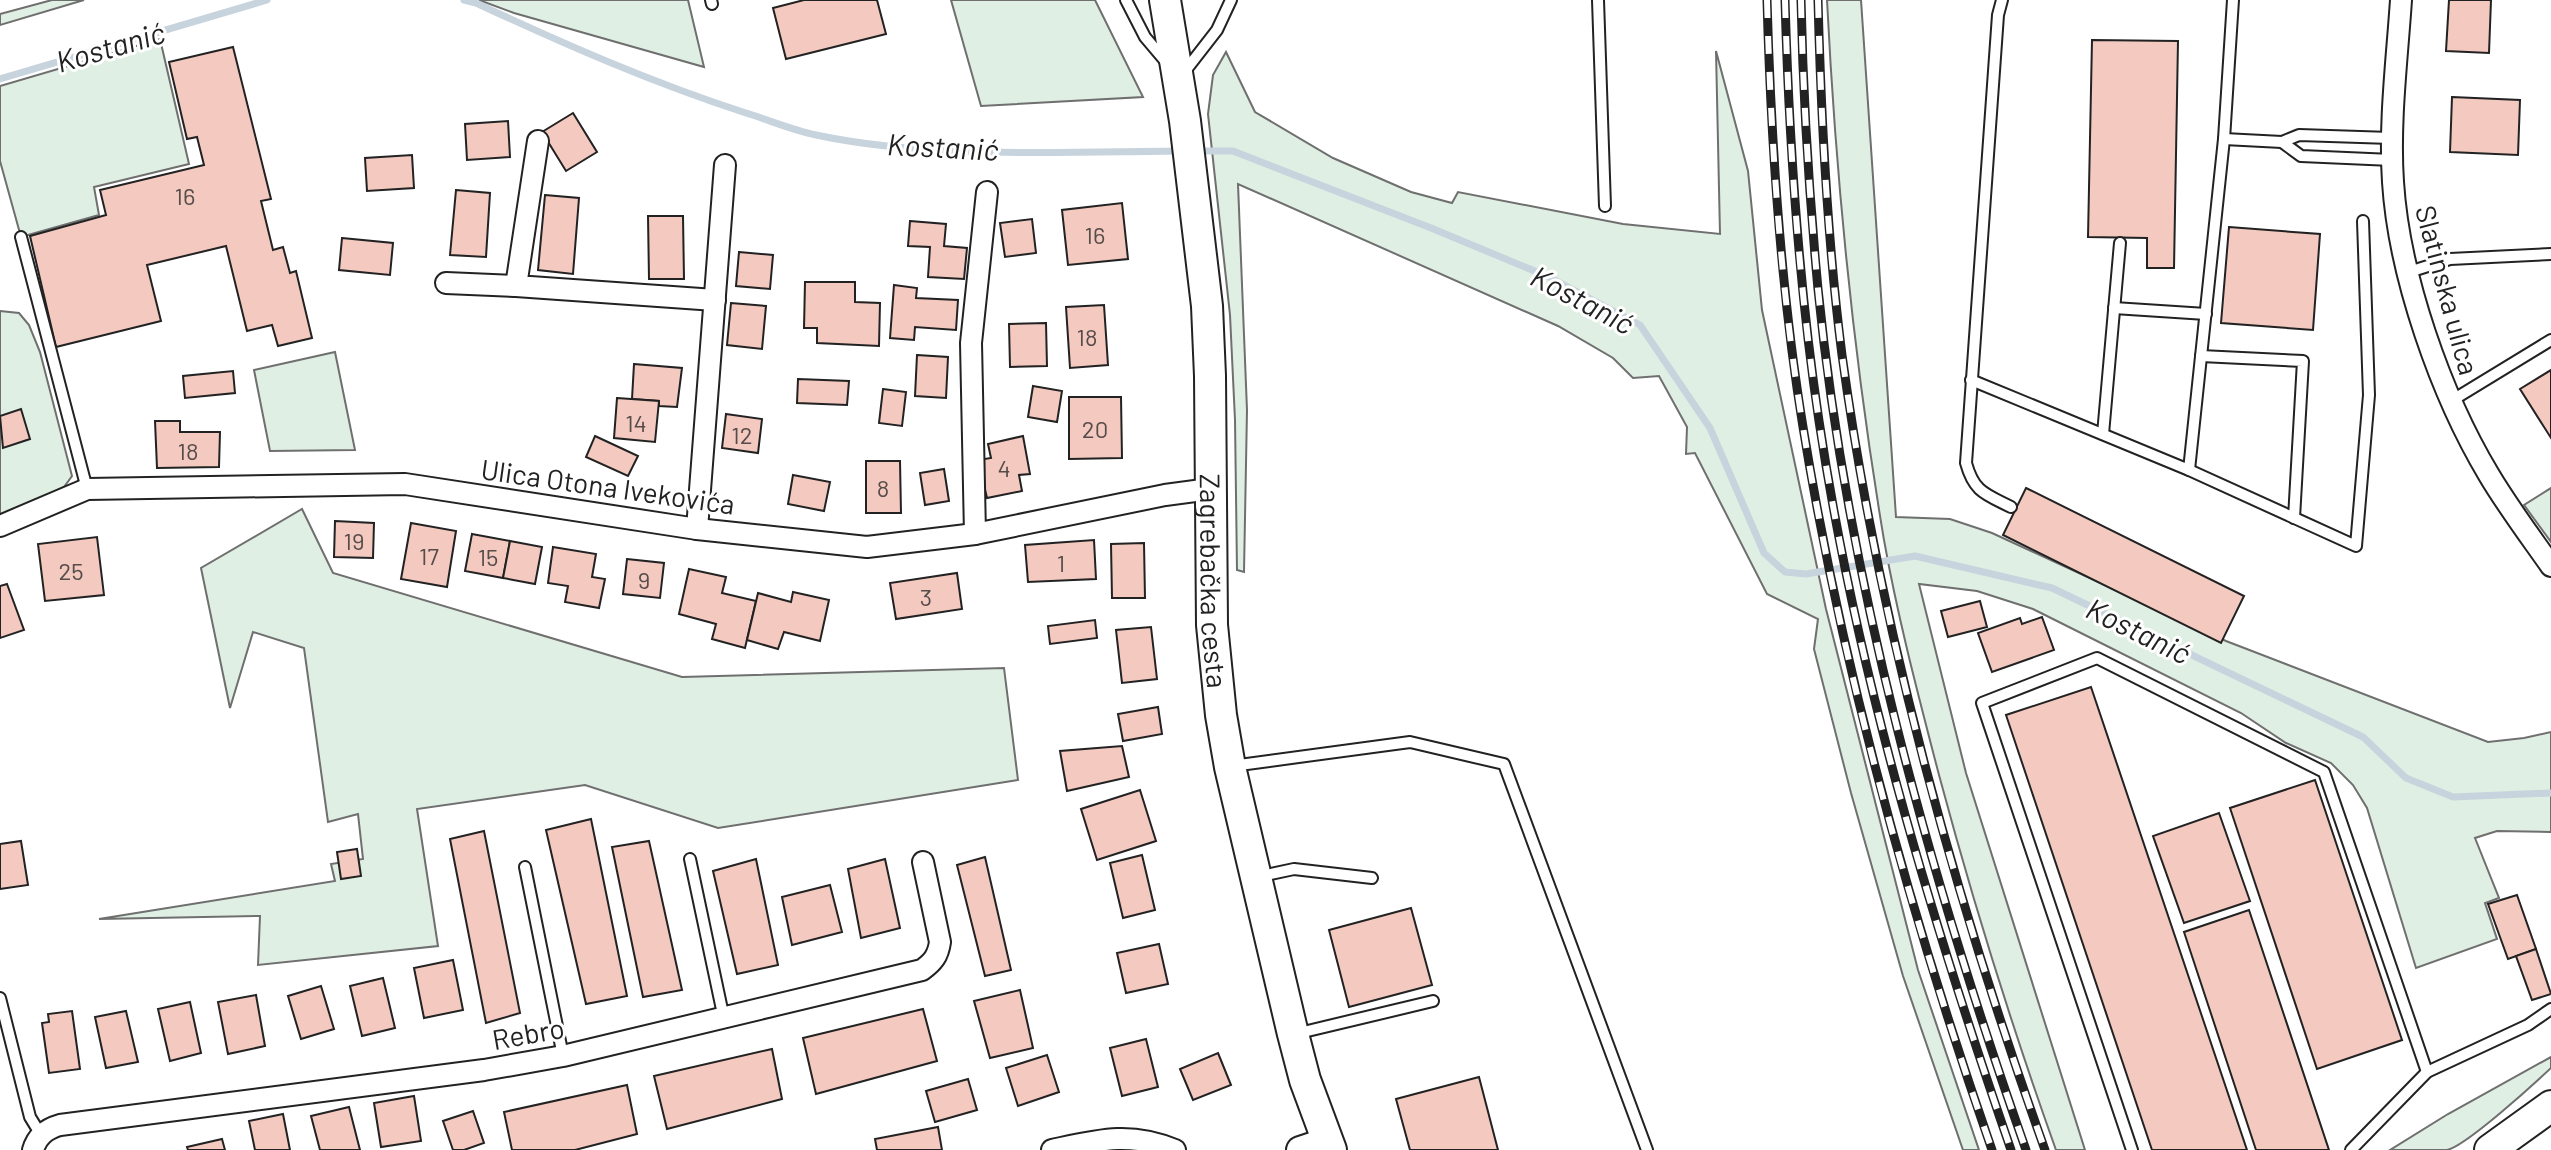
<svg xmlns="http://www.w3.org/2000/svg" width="2551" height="1150" viewBox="0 0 2551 1150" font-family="Barlow,sans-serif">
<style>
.green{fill:#e0efe3;stroke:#6f6f6f;stroke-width:2}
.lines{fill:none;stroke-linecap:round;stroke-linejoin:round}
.stream{stroke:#c7d3dd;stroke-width:7}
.building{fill:#f3c9c0;stroke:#222;stroke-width:2}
.service-casing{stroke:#222;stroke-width:14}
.minor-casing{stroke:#222;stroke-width:24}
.tertiary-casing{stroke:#222;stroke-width:30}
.secondary-casing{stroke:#222;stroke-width:34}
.service{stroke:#fff;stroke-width:10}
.minor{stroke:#fff;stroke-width:20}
.tertiary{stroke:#fff;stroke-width:26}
.secondary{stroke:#fff;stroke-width:30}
.rail-casing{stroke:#222;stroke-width:9}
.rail{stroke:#fff;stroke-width:6;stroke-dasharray:18;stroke-linecap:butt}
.labels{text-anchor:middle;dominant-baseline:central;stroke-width:6;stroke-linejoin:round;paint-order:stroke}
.number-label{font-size:24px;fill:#564c4a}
.street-label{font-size:28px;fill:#222;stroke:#fff}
.water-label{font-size:30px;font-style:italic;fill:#222;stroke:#fff}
</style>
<rect width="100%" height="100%" fill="#fff"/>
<!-- green -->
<g class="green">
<polygon points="52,0 84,0 0,25 0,14"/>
<polygon points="479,0 688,0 704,67 514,13"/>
<polygon points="951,0 1095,0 1143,97 981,106"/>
<path d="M1827 0H1861L1896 517 1950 519 1992 533 2226 641 2488 742 2524 738 2551 732V832L2497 831 2475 838 2499 898 2485 903 2497 939 2416 968 2367 808 2353 785 2331 763 2286 743 2241 713 2033 609 1977 591 1919 584 1966 773 2085 1150H2056C2012 1027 1973 902 1939 775 1919 698 1898 619 1884 540 1854 362 1836 181 1827 0Z"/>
<polygon points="160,39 189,164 94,187 99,215 21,237 0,161 0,86"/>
<polygon points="1716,51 1748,171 1762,310 1826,609 1918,970 1979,1150 1963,1150 1903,976 1851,793 1814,649 1818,619 1767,594 1695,453 1686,454 1687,427 1659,376 1633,378 1613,358 1558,326 1238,184 1247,410 1244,572 1237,570 1235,420 1230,315 1208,114 1213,75 1226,52 1255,112 1333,158 1411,192 1452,203 1458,192 1623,224 1720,234"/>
<polygon points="0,311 19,313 29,325 40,352 72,476 64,487 0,519"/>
<polygon points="335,352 355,450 270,451 254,370"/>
<polygon points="2551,488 2551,542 2524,505"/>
<polygon points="302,509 333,573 682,677 1004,668 1018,780 718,828 585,785 417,809 438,946 258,965 260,916 99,919 335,881 331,864 363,859 358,814 328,822 304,648 253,632 230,708 201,568"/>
<path d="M2551 1057V1068C2534 1084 2466 1146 2447 1150 2430 1150 2408 1150 2390 1150L2448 1114Z"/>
</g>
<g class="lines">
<!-- stream -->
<g class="stream">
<path d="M464 0 476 3C564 44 653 83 746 113 769 120 792 130 816 135 929 159 1063 152 1179 151"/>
<polyline points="0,79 267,0"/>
<polyline points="1196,151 1233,151 1431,228 1549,277 1640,325 1710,428 1764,553 1785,572 1806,574 1915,556 2052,588 2363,737 2406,778 2453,797 2551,793"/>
</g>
</g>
<!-- building -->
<g class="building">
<polygon points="804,0 877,0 886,34 786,59 773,8"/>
<polygon points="2449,0 2491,0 2489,53 2446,51"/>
<polygon points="2092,40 2178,41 2174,268 2147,268 2147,238 2088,237"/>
<polygon points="233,47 271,199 261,201 273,250 283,247 290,273 296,271 312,338 278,346 272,325 247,331 226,246 147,265 161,321 56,347 30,236 106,215 100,190 204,165 197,137 187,139 169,62"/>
<polygon points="2452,97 2520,100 2518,155 2450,152"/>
<polygon points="573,113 597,152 566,171 542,132"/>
<polygon points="508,121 510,157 467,160 465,124"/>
<polygon points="412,155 414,188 367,191 365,158"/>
<polygon points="456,190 490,193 486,257 450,255"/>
<polygon points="545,195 579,198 573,274 538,270"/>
<polygon points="1122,203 1128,259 1068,265 1062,210"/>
<polygon points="648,216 683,216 684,279 649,279"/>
<polygon points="1032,219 1036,253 1005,257 1000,223"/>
<polygon points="910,221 946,224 944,246 967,248 964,279 928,277 930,247 908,246"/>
<polygon points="2229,227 2320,234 2313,330 2221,323"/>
<polygon points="342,238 393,243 390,275 339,270"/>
<polygon points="739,252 773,255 770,289 736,286"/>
<polygon points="805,282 855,282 855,302 880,303 879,346 817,343 817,328 804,328"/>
<polygon points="894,285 917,288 916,298 958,300 956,330 915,327 914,340 890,338"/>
<polygon points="731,303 766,306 762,349 727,345"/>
<polygon points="1104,305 1108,365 1070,368 1066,307"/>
<polygon points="1046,323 1047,366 1010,367 1009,324"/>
<polygon points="917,355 948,357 946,398 915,396"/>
<polygon points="634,364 682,368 677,407 659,406 659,401 632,399"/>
<polygon points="2551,370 2551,438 2520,389"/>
<polygon points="233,371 235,393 185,398 183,376"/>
<polygon points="798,379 849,381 847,405 797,403"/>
<polygon points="1033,386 1062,391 1057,422 1028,417"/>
<polygon points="883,389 906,392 902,426 879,423"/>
<polygon points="1069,397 1121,397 1122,458 1069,459"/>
<polygon points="617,398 659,401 655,442 614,438"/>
<polygon points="21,409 30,439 3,448 0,416"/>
<polygon points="726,414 762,419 758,453 722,448"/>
<polygon points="155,421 180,421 180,432 220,432 219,467 157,468"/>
<polygon points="595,436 638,456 628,476 586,457"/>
<polygon points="1023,436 1030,474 1019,475 1022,491 987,498 978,460 991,458 988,444"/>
<polygon points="866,461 900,461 901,513 866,513"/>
<polygon points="944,469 949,501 925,505 920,473"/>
<polygon points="793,475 830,482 824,511 788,504"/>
<polygon points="2026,488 2244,596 2221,643 2003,535"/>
<polygon points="335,521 374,523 373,558 334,557"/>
<polygon points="411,523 456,531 447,587 401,579"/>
<polygon points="472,534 510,541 503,578 465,571"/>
<polygon points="97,537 104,595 45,601 38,544"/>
<polygon points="1094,540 1096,579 1028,582 1025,545"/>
<polygon points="510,541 542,547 535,584 503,578"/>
<polygon points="1144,543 1145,598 1112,598 1111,544"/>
<polygon points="553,547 596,554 592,577 605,579 599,608 565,602 568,586 548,583"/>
<polygon points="627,559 664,563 660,598 623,594"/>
<polygon points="689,569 726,577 722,593 756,601 745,648 712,639 716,624 679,614"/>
<polygon points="957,573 962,609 896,619 890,583"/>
<polygon points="7,584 24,630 0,638 0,586"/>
<polygon points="793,592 829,600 820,641 784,632 778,649 747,640 758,593 791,602"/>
<polygon points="1980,601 1987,627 1948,637 1941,611"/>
<polygon points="2042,617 2054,650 1992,672 1978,633 2020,618 2022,624"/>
<polygon points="1095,620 1097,638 1050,644 1048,626"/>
<polygon points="1151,627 1157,679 1122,683 1116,630"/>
<polygon points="2091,687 2247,1150 2152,1150 2006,715"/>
<polygon points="1158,707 1162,734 1123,741 1118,714"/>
<polygon points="1122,746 1129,777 1067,791 1060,751"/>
<polygon points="2315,780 2402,1040 2317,1069 2230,808"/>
<polygon points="1140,790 1156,841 1097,860 1081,809"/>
<polygon points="2219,813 2250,901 2184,923 2153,836"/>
<polygon points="591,819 627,996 586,1004 546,830"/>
<polygon points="484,831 520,1013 486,1023 450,839"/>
<polygon points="21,841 28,885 0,889 0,844"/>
<polygon points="649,841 682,990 643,997 612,847"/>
<polygon points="357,849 361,876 341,879 337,852"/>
<polygon points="1142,855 1155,910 1123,918 1110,863"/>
<polygon points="985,857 1011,970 985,976 957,865"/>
<polygon points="756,859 778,965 737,974 713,871"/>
<polygon points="885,859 900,928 861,938 848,869"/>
<polygon points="830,885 842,932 792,945 782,897"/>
<polygon points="2517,895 2536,949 2508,959 2488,904"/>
<polygon points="1411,908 1432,985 1349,1007 1329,930"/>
<polygon points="2249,910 2329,1150 2256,1150 2184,932"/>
<polygon points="1159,944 1168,984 1126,993 1117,953"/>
<polygon points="2536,949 2551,994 2532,1000 2516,956"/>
<polygon points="453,960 463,1010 424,1018 414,968"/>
<polygon points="383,978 395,1028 362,1036 350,986"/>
<polygon points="321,986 334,1029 301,1039 288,996"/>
<polygon points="1020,990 1033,1048 990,1058 974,1001"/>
<polygon points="256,995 265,1046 228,1054 218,1002"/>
<polygon points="190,1002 201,1053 170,1061 158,1009"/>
<polygon points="923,1009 937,1061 816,1094 803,1038"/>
<polygon points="72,1011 80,1069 49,1073 42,1023 49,1022 48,1014"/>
<polygon points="126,1011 138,1062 106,1068 95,1017"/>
<polygon points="1146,1039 1158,1087 1122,1096 1110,1048"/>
<polygon points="772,1049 782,1099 667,1129 654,1076"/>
<polygon points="1218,1053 1231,1085 1193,1100 1180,1069"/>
<polygon points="1047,1055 1059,1092 1018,1106 1006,1068"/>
<polygon points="1479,1077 1498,1150 1410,1150 1396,1099"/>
<polygon points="968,1079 977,1110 935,1122 926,1091"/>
<polygon points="627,1085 637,1134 575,1150 512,1150 504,1112"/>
<polygon points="414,1096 421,1141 381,1147 374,1103"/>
<polygon points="349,1107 360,1150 320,1150 311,1116"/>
<polygon points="473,1111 484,1143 464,1150 453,1150 443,1121"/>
<polygon points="283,1114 290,1150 255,1150 249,1121"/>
<polygon points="938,1127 942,1150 877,1150 875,1139"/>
<polygon points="222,1139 225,1150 188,1150 187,1147"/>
</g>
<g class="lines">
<defs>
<g id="service">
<polyline points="711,0 712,4"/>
<polyline points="1126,0 1145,37 1167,63"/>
<polyline points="1598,0 1605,206"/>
<path d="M2002 0 1998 15 1966 463C1974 492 1985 494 2011 507"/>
<polyline points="1182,75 1217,30 1231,0"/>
<polyline points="2224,139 2282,142 2299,135 2391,138"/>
<polyline points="2282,142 2301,156 2392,160"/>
<polyline points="21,237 87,489"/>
<polyline points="2409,272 2450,259 2551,254"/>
<polyline points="2114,308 2206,314"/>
<polyline points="2201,356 2303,361 2294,518"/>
<polyline points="1971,380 2189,470 2224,139 2233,0"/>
<polyline points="2451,401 2551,340"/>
<polyline points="2103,434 2120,243"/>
<polyline points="2189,470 2356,546 2369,395 2363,221"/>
<polyline points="1232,766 1410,742 1504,764 1647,1150"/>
<polyline points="690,859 724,1019"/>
<polyline points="525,867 563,1056"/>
<polyline points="1257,877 1294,869 1372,878"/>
<polyline points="0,998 30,1117 41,1135"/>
<polyline points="1295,1034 1433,1001"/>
<polyline points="2132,1150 1982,703 2097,658 2324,772 2427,1072"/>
<polyline points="2351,1150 2427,1072 2528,1025 2551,1009"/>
</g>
<g id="minor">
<path d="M2401 0C2397 60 2389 122 2393 182 2399 276 2441 395 2489 475 2508 507 2530 536 2551 566"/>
<polyline points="538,141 516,286 715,300"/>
<polyline points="446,283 516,286"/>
<polyline points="0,526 87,489 405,484 697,529 867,547 975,534 1165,495 1210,489"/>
<polyline points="697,529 725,165"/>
<polyline points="975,534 971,343 987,192"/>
<path d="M33 1150C37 1136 46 1129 60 1125L484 1070 563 1056 922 970C933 962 938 956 940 942L923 862"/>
<path d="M1052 1150C1098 1140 1130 1131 1175 1150"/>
</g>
<polyline id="tertiary" points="1300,1150 1327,1141"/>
<g id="secondary">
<path id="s1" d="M1165 0 1185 121 1207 306 1210 376 1212 625 1221 715 1230 767 1293 1034 1305 1080 1331 1150"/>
<polyline points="2490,1150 2551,1106"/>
</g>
</defs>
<!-- service casing -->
<use href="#service" class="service-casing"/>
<!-- minor casing -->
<use href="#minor" class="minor-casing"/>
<!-- tertiary casing -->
<use href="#tertiary" class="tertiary-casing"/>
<!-- secondary casing -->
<use href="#secondary" class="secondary-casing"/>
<!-- service -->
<use href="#service" class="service"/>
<!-- minor -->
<use href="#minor" class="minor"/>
<!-- tertiary -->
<use href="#tertiary" class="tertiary"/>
<!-- secondary -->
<use href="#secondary" class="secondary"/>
<defs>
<g id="rail">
<path d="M1767 0C1771 143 1780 286 1803 427 1843 674 1910 914 1992 1150"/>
<path d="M1785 0C1789 141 1798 281 1819 421 1856 670 1929 912 2011 1150"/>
<path d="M1801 0C1803 96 1809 193 1818 289 1847 580 1929 875 2026 1150"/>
<path d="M1818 0C1821 118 1827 238 1842 355 1879 626 1953 893 2045 1150"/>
</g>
</defs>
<!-- rail casing -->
<use href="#rail" class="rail-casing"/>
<!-- rail -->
<use href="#rail" class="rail"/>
</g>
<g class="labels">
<!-- number labels -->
<g class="number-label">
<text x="185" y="195">16</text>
<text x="1095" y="234">16</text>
<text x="1087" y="336">18</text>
<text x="636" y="422">14</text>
<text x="1095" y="428">20</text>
<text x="742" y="434">12</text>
<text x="188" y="450">18</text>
<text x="1004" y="467">4</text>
<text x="883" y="487">8</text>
<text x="354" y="540">19</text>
<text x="429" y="555">17</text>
<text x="488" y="556">15</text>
<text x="1061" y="562">1</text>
<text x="71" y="570">25</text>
<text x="644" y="579">9</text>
<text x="926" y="596">3</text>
</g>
<!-- street labels -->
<g class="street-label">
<text transform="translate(2448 290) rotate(75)">Slatinska ulica</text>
<text transform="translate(608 486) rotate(8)">Ulica Otona Ivekovića</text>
<text stroke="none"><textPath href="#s1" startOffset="584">Zagrebačka cesta</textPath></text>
<text transform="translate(528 1033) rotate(-10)">Rebro</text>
</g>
<!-- water labels -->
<g class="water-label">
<text transform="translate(110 46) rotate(-16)">Kostanić</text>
<text transform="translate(943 146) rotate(3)">Kostanić</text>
<text transform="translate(1583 299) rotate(28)">Kostanić</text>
<text transform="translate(2139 630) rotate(26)">Kostanić</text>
</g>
</g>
</svg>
